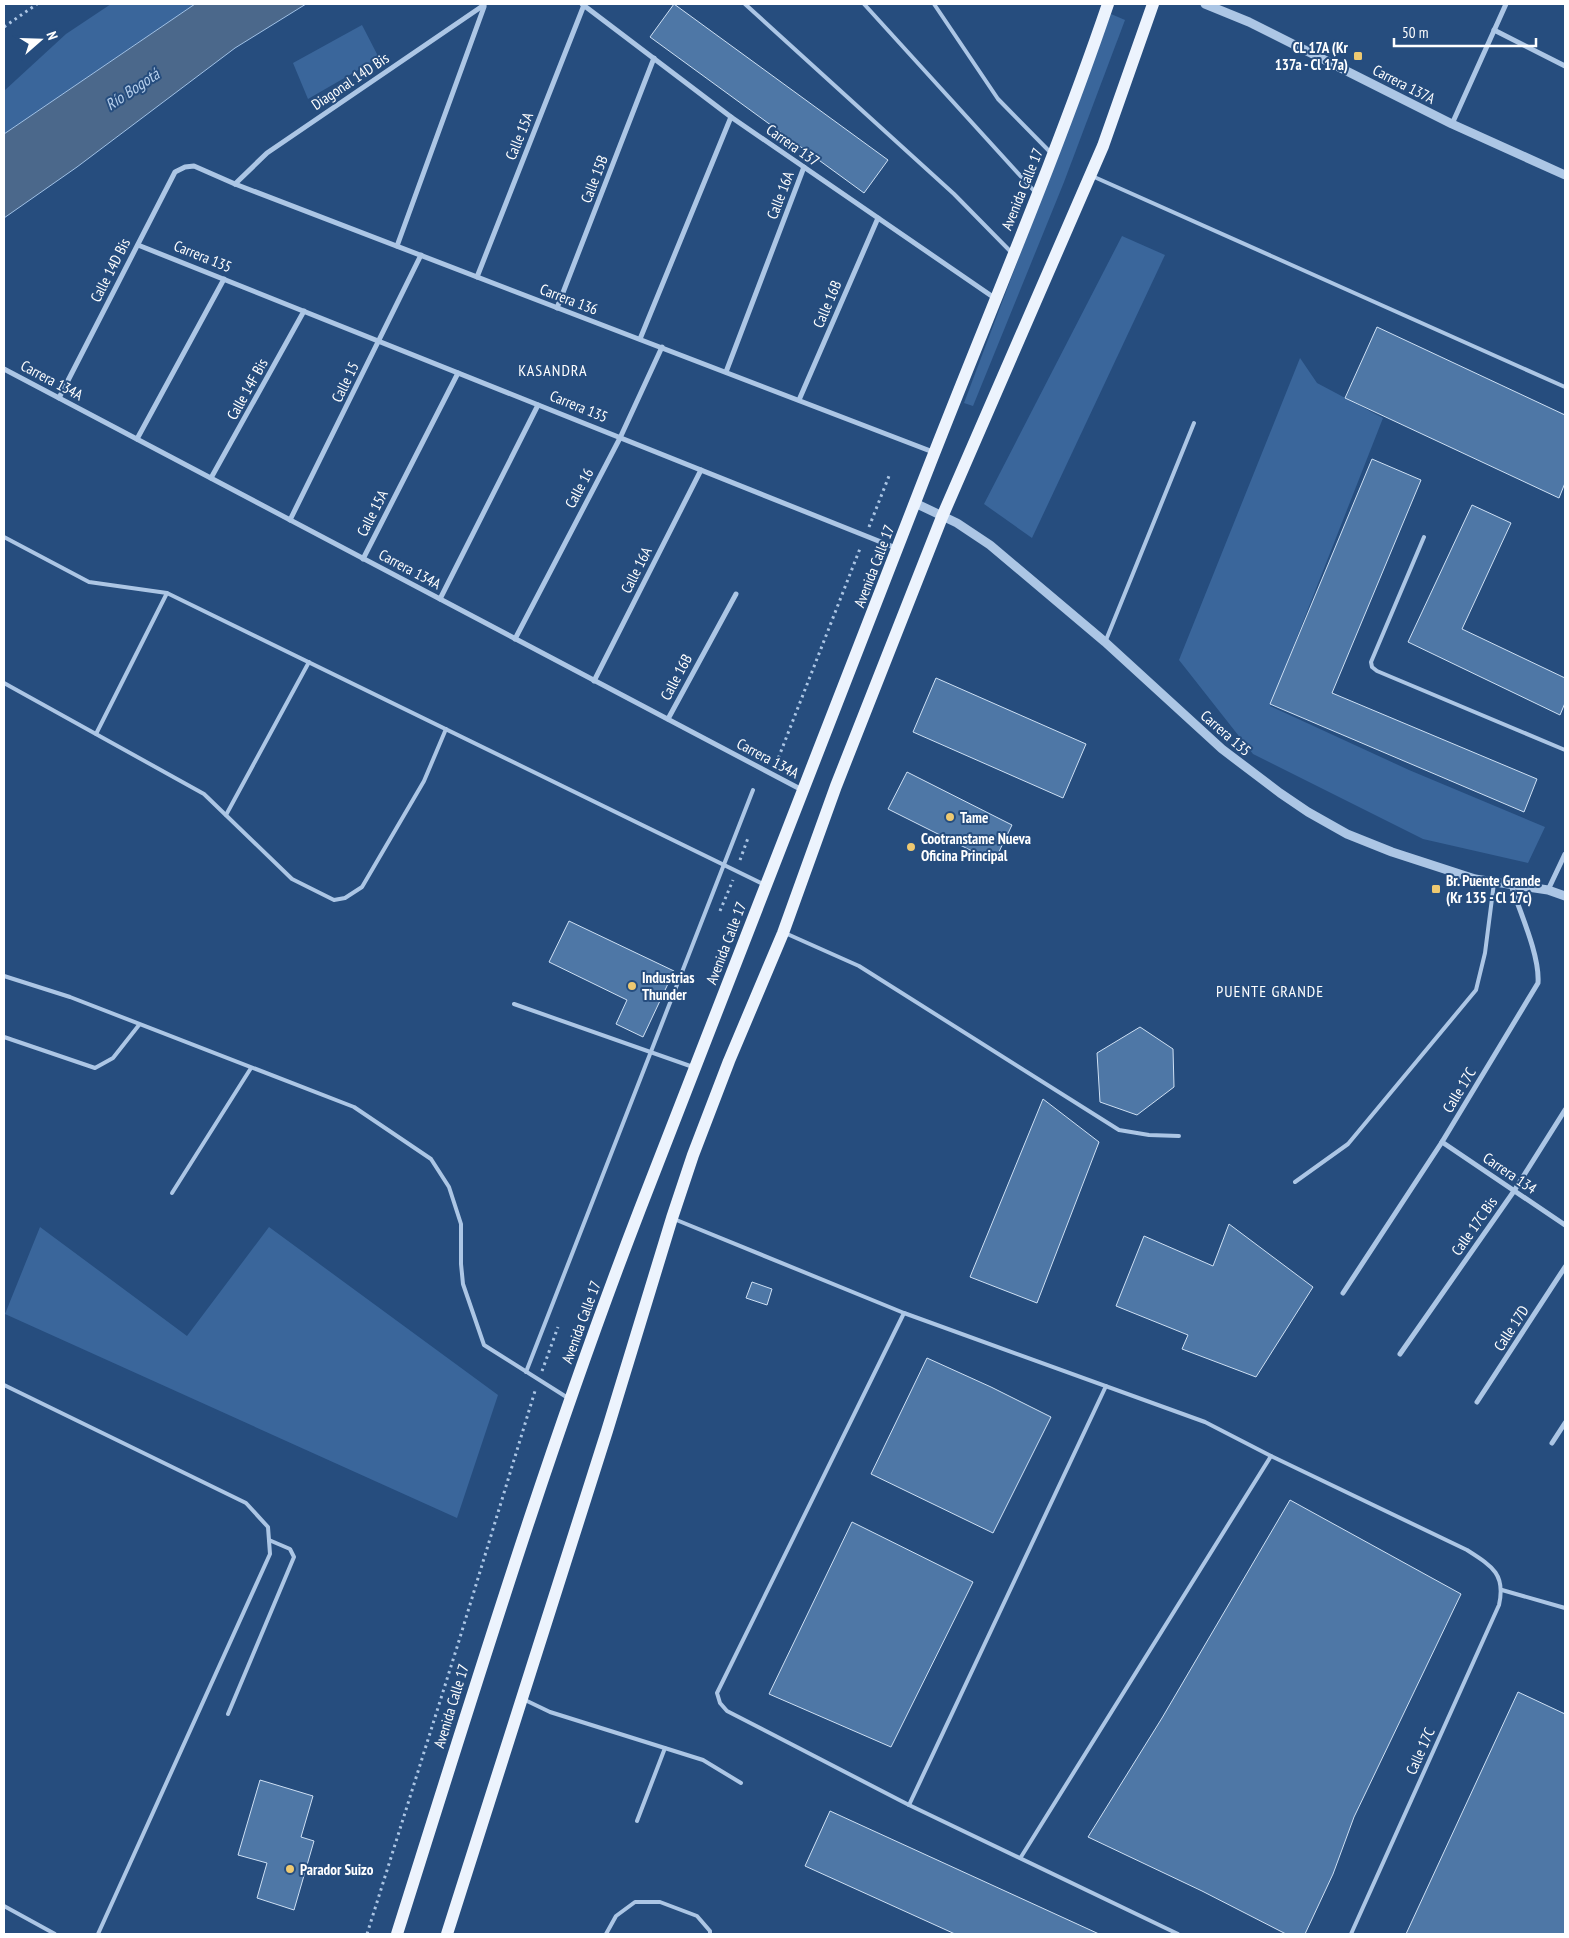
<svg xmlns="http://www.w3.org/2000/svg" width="1569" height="1938" viewBox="0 0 1569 1938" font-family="'PT Sans Narrow',sans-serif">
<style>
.green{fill:#3a669b}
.water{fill:#4b688b;stroke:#a0c1e6}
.building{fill:#4e77a6;stroke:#cee0f4}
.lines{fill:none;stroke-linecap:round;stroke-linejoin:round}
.path{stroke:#acc6e5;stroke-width:3;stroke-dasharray:2.5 4;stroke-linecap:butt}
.service{stroke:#acc6e5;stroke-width:4}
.minor{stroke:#acc6e5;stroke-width:5}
.tertiary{stroke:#acc6e5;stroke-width:9}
.primary{stroke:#ecf3fd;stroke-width:12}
.poi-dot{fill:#eec971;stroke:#264d7e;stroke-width:2}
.labels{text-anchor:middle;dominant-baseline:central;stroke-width:4;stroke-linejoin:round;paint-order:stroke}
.poi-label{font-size:15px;font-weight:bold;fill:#fff;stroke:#264d7e;text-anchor:start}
.street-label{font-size:15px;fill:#fff;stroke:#264d7e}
.water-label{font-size:16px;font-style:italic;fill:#b7d0ed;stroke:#264d7e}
.neighbourhood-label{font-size:16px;letter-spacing:1px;fill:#fff;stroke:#264d7e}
</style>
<rect width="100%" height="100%" fill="#264d7e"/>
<!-- green -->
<g class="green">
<polygon points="111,4 195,4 4,134 4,91 66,34"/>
<polygon points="1111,14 1125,20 1064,182 973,406 964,403"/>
<polygon points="362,25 379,58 308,99 293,63"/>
<polygon points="1122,236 1165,255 1032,538 984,504"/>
<polygon points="1300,358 1317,383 1383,418 1270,706 1409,770 1545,827 1528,863 1423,839 1253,754 1179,660"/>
<polygon points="40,1227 187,1336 269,1227 498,1395 457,1518 5,1314"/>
</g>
<!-- water -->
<polygon class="water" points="195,4 306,4 235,48 77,167 4,218 4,134"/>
<!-- building -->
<g class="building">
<polygon points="674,4 888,160 864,193 650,37"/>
<polygon points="1377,327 1565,415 1565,483 1559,498 1345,398"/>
<polygon points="1372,459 1421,480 1332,693 1537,779 1524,812 1270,704"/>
<polygon points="1472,505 1511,523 1462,629 1565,678 1565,703 1560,715 1408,642"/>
<polygon points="936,678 1086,744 1063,798 913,732"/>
<polygon points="907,772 1012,825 994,862 888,809"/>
<polygon points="569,921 674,971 643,1037 616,1024 627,1000 549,962"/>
<polygon points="1140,1027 1173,1049 1174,1087 1137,1115 1100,1102 1097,1053"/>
<polygon points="1043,1099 1099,1142 1037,1303 970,1277"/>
<polygon points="1229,1224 1313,1287 1256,1377 1182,1349 1188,1335 1116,1306 1144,1236 1213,1266"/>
<polygon points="752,1282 772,1289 767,1305 746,1298"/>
<polygon points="927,1358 991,1387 1051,1417 993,1533 871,1474"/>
<polygon points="1290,1500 1461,1594 1354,1817 1333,1874 1305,1934 1286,1934 1202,1891 1088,1837 1162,1718"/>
<polygon points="852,1522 973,1582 891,1747 769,1694"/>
<polygon points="1518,1692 1565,1714 1565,1934 1406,1934"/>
<polygon points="260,1780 313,1796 301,1837 314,1841 294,1910 257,1898 267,1863 238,1855"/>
<polygon points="830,1811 1099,1934 955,1934 805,1866"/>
</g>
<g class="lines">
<!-- path -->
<g class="path">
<polyline points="4,27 37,4"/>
<polyline points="869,527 889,476"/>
<polyline points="776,764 861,546"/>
<polyline points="740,860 748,838"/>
<polyline points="720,911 733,880"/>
<polyline points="542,1371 558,1327"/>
<polyline points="367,1934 458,1644 535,1391"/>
</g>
<!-- service -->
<g class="service">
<polyline points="745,4 954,194 1012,253"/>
<polyline points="864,4 1036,193"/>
<polyline points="934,4 998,99 1052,154"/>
<polyline points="1092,176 1565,387"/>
<polyline points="4,537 89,582 167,593 765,885"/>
<polyline points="1424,537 1371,662 1372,667 1377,671 1565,750"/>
<polyline points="1106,640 1194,423"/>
<polyline points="4,683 204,794 292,879 334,900 345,898 362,887 424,781 446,729"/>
<polyline points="96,734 167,593"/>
<polyline points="226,815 309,662"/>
<polyline points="785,933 859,966 1119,1130 1149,1135 1179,1136"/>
<polyline points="4,976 70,997 354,1107 431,1159 449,1187 461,1224 461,1264 463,1284 484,1345 568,1398"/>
<polyline points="514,1004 693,1067"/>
<polyline points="4,1037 95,1068 113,1058 139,1025"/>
<polyline points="1295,1182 1348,1144 1476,990 1485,953 1494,883"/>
<polyline points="172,1193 251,1068"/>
<path d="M674 1219 904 1313 1205 1422 1271 1456 1467 1550C1492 1566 1506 1574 1499 1605L1351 1934"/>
<polyline points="904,1313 717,1693 720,1703 727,1711 909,1805 1178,1934"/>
<polyline points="526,1372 753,790"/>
<polyline points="4,1385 246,1503 268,1527 270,1554 98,1934"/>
<polyline points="1502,1590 1565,1608"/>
<polyline points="525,1700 550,1712 703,1760 741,1783"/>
<polyline points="228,1714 294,1557 290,1549 269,1540"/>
<polyline points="909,1805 1106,1386"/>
<polyline points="637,1821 665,1748"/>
<polyline points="1021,1857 1271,1456"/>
<polyline points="4,1906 55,1934"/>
<polyline points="606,1934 616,1916 635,1902 660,1902 697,1916 710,1931 710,1934"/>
</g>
<!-- minor -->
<g class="minor">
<polyline points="582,4 731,117 996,299"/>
<polyline points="1494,30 1565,66"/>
<polyline points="1452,124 1506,4"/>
<polyline points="235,184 267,153 484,5"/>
<polyline points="138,245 896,548"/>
<polyline points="397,246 484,7"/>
<polyline points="477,277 584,5"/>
<polyline points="557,308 654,58"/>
<polyline points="640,339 731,117"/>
<polyline points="4,369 804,791"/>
<polyline points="726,372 804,167"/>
<polyline points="59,398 175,172 185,167 194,166 235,184 933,452"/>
<polyline points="799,400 878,218"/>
<polyline points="137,439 224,279"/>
<polyline points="211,478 304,311"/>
<polyline points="290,520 421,255"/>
<polyline points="363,559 458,373"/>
<polyline points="440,599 538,405"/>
<polyline points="515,639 620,438 662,347"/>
<polyline points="594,681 701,470"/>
<polyline points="668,719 736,594"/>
<polyline points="1548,890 1565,854"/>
<polyline points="1442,1142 1565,1225"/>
<path d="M1343 1293 1442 1142 1538 983C1540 956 1520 912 1511 885"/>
<polyline points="1400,1354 1514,1191 1565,1110"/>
<polyline points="1477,1402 1565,1267"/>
<polyline points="1552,1443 1565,1423"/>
</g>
<!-- tertiary -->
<g class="tertiary">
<polyline points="1205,4 1249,22 1452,124 1565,175"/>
<polyline points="915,503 957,523 990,545 1105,642 1222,749 1280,793 1308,812 1347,834 1392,852 1475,879 1548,890 1565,896"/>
</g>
<!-- primary -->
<g class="primary">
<path d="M397 1934C474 1691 548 1447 640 1209 731 974 824 740 914 505 978 338 1050 174 1108 4"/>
<polyline points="447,1934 607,1431 672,1218 693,1155 729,1061 783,933 836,786 942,517 1103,146 1153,4"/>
</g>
</g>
<!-- markers -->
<g class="poi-dot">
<rect x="1353" y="51" width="10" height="10" rx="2.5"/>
<circle cx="950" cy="817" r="5"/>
<circle cx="911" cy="847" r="5"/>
<rect x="1431" y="884" width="10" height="10" rx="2.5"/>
<circle cx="632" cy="986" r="5"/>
<circle cx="290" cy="1869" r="5"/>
</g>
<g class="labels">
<!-- poi labels -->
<g class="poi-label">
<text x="1348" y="47" text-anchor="end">CL 17A (Kr<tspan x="1348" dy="17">137a - Cl 17a)</tspan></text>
<text x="960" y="817">Tame</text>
<text x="921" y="838">Cootranstame Nueva<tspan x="921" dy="17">Oficina Principal</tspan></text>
<text x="1446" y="880">Br. Puente Grande<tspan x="1446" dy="17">(Kr 135 - Cl 17c)</tspan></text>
<text x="642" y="977">Industrias<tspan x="642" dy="17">Thunder</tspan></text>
<text x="300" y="1869">Parador Suizo</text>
</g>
<!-- street labels -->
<g class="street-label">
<text transform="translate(350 81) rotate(-34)">Diagonal 14D Bis</text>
<text transform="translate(1404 84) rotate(27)">Carrera 137A</text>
<text transform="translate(519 136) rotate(-68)">Calle 15A</text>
<text transform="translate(793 145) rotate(35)">Carrera 137</text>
<text transform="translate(594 179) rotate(-69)">Calle 15B</text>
<text transform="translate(1022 189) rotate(-68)">Avenida Calle 17</text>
<text transform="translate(780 195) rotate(-69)">Calle 16A</text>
<text transform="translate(203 256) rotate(22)">Carrera 135</text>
<text transform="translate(110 270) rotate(-63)">Calle 14D Bis</text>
<text transform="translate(569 299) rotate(21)">Carrera 136</text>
<text transform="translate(827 304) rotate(-67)">Calle 16B</text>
<text transform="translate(52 380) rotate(28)">Carrera 134A</text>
<text transform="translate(345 382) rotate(-64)">Calle 15</text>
<text transform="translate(247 389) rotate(-61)">Calle 14F Bis</text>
<text transform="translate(579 406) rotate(22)">Carrera 135</text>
<text transform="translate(579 488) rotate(-62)">Calle 16</text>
<text transform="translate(372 513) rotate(-63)">Calle 15A</text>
<text transform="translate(874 566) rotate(-69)">Avenida Calle 17</text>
<text transform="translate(410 569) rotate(28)">Carrera 134A</text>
<text transform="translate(636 570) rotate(-63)">Calle 16A</text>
<text transform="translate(676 677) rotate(-62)">Calle 16B</text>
<text transform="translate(1226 733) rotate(41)">Carrera 135</text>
<text transform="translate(768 758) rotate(28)">Carrera 134A</text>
<text transform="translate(726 943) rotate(-69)">Avenida Calle 17</text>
<text transform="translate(1459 1090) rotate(-59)">Calle 17C</text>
<text transform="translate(1510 1173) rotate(34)">Carrera 134</text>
<text transform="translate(1474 1226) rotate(-55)">Calle 17C Bis</text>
<text transform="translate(581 1322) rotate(-70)">Avenida Calle 17</text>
<text transform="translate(1511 1328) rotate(-57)">Calle 17D</text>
<text transform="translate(451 1706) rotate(-73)">Avenida Calle 17</text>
<text transform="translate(1420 1751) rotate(-66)">Calle 17C</text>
</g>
<!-- water labels -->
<g class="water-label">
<text transform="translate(132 89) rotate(-34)">Río Bogotá</text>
</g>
<!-- neighbourhood labels -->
<g class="neighbourhood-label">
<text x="553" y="370">KASANDRA</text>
<text x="1270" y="991">PUENTE GRANDE</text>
</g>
</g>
<!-- border -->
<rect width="1569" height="1938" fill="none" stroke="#ffffff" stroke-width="10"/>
<!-- north arrow -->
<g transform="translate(40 40) rotate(70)" stroke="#264d7e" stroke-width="4" paint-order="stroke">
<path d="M0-4L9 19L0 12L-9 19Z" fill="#ffffff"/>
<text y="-8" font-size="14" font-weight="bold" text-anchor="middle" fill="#ffffff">N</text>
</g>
<!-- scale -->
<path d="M1394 38v8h142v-8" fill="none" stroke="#ffffff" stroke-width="2.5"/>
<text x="1402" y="38" font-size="15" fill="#ffffff" stroke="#264d7e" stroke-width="4" paint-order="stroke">50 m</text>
</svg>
